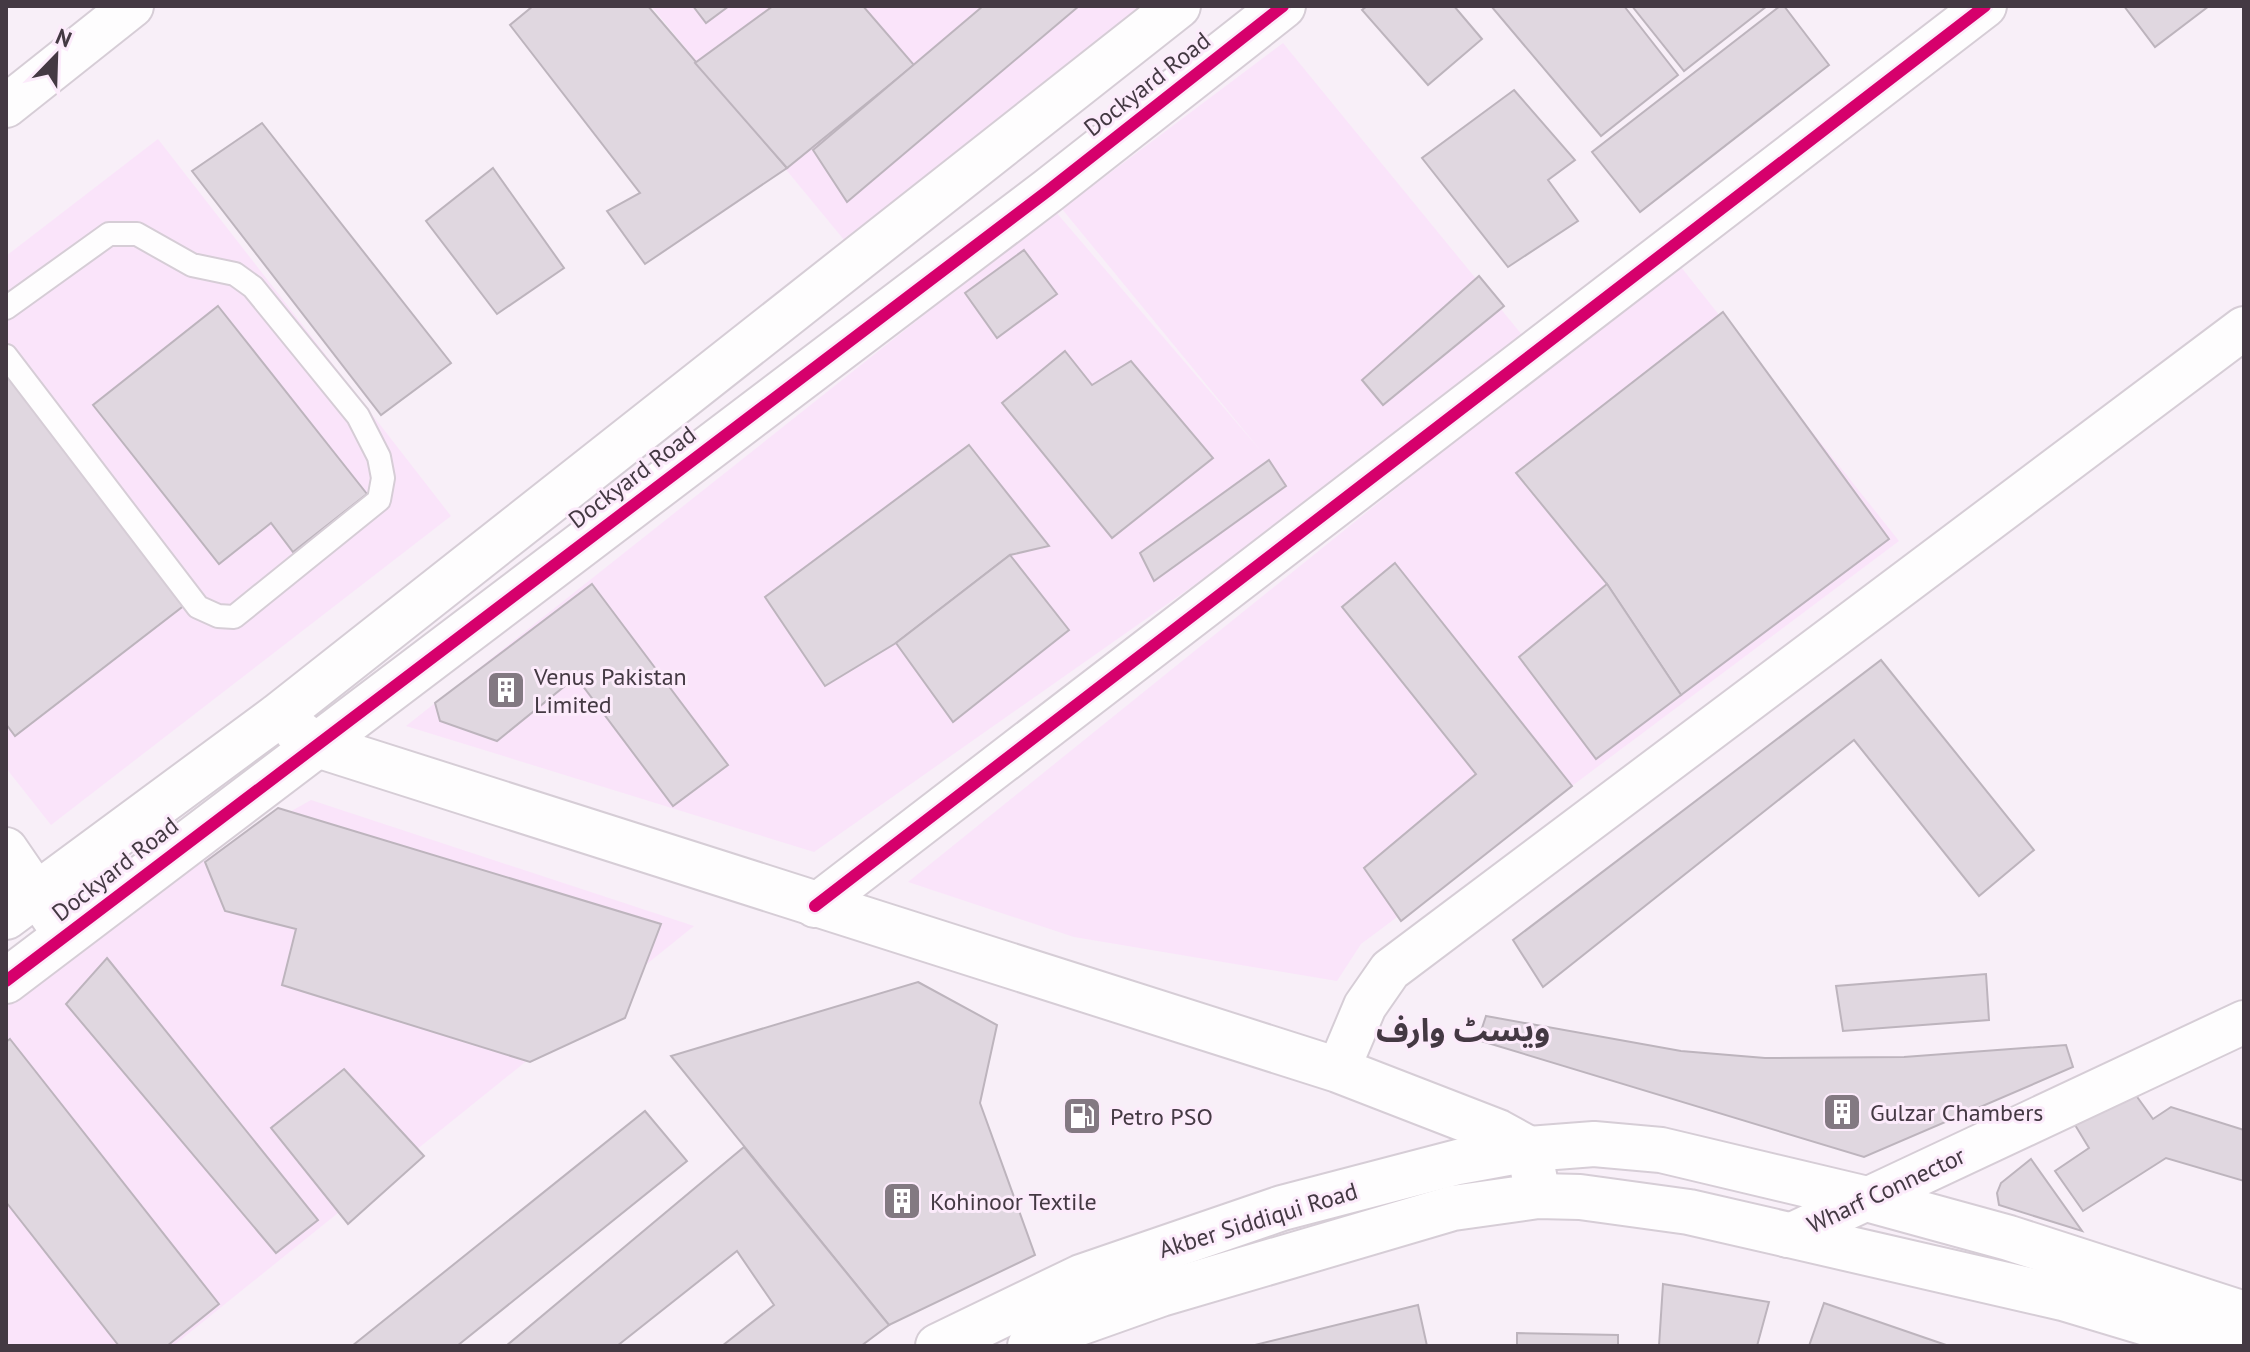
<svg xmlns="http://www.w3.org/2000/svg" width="2250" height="1352" viewBox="0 0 2250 1352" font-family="'PT Sans','Noto Sans Arabic',sans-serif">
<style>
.built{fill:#fae4fa}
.building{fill:#e0d7e0;stroke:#bdb4bd;stroke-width:2}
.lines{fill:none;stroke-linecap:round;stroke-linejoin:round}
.service-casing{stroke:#d6cdd6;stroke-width:26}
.minor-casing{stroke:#d6cdd6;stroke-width:46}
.tertiary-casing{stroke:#d6cdd6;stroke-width:48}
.service{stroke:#fefdfe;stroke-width:22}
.minor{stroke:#fefdfe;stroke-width:42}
.tertiary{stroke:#fefdfe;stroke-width:44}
.cycleway-casing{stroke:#fcebfb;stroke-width:17}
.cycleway{stroke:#d6006c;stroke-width:12}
.labels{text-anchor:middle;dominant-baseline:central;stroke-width:6;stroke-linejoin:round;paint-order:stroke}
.street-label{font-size:24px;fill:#443943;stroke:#fcebfb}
.poi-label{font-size:24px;fill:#443943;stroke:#fcebfb;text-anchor:start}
.district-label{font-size:32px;font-weight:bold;fill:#443943;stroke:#fcebfb}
</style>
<rect width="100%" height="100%" fill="#f8eff8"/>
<!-- built -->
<g class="built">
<polygon points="651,6 1178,6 859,258"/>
<polygon points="1283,43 1527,341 1307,506 814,852 406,726 1055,211 1261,451 1062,209"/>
<polygon points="158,139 451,516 51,825 6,768 6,256"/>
<polygon points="1677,262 1899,541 1361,944 1337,981 1074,937 908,882"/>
<polygon points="311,800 694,926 173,1346 6,1346 6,984 65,938"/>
</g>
<!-- building -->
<g class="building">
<polygon points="533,6 648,6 787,168 645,264 607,211 640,193 510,25"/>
<polygon points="693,6 729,6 706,23"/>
<polygon points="773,6 863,6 914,65 787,168 695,63"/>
<polygon points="983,6 1079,6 847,202 813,150"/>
<polygon points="1367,6 1454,6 1482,39 1428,85 1362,10"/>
<polygon points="1491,6 1624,6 1678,75 1601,136"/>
<polygon points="1632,6 1767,6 1684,71"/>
<polygon points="1780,6 1784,6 1829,65 1640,212 1592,152"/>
<polygon points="2124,6 2209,6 2155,47"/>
<polygon points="1514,90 1575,160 1548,180 1578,221 1508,267 1422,158"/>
<polygon points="262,123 451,363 381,415 192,171"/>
<polygon points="493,168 564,268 497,314 426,221"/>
<polygon points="1024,250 1057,294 997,338 965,293"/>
<polygon points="1479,276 1504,306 1383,405 1362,380"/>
<polygon points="218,306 367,494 293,552 271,523 219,564 93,405"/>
<polygon points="1723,312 1889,539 1681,695 1607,584 1516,473"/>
<polygon points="1065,351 1092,385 1131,361 1213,458 1112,538 1002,403"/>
<polygon points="6,374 186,604 15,736 6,724"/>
<polygon points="969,445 1049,546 1010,555 896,643 825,686 765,597"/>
<polygon points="1269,460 1286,486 1154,581 1140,553"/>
<polygon points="1010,555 1069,630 953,722 896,643"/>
<polygon points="1395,563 1572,786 1401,921 1364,868 1476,774 1342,607"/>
<polygon points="592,584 728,765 673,806 576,677 497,741 440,721 435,703"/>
<polygon points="1607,584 1681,695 1596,759 1519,657"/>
<polygon points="1881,660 2034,850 1979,896 1854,740 1543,987 1513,940"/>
<polygon points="278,808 661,924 625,1018 530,1062 282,985 296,929 225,911 205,862"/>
<polygon points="107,958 318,1220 276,1253 66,1004"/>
<polygon points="1986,974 1989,1020 1843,1031 1836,986"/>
<polygon points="918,982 997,1025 980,1103 1035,1255 889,1325 671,1056"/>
<polygon points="1486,1016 1681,1051 1765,1058 1904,1057 2066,1045 2073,1067 1864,1157 1478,1040"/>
<polygon points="10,1039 219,1304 167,1346 119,1346 6,1202 6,1042"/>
<polygon points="344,1069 424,1156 348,1224 271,1128"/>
<polygon points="2135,1094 2153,1119 2171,1107 2244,1130 2244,1181 2166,1158 2083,1211 2055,1171 2089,1148 2075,1125"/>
<polygon points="645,1111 687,1161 457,1346 352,1346"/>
<polygon points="744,1147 889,1325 861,1346 722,1346 774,1305 737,1251 617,1346 506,1346"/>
<polygon points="2031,1159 2082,1231 1999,1205 1997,1193 2001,1183"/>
<polygon points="1663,1284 1769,1302 1757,1346 1659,1346"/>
<polygon points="1824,1303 1949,1346 1809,1346"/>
<polygon points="1418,1305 1427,1346 1251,1346"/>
<polygon points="1517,1333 1618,1335 1618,1346 1517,1346"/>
</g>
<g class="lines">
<defs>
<polyline id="service" points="6,308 109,234 137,234 192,265 235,274 253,287 358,416 379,457 383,478 379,500 234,617 218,616 198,607 6,356"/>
<g id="minor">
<polyline points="6,106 132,6"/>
<polyline points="6,849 65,935"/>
<polyline points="815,906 1985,6"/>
<polyline points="1338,1070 1365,1006 1390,970 2244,328"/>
<polyline points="1788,1236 2244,1022"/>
</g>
<g id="tertiary">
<polyline points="296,730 314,744 1338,1070 1498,1132 1529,1149 1538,1196"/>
<polyline points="6,917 278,716 1178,6"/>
<polyline points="6,981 1049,190 1283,6"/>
<polyline points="938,1346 1081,1277 1282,1208 1458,1162 1529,1149 1594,1144 1661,1150 1867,1199 2009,1238 2244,1314"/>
<polyline points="1030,1346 1068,1327 1161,1294 1453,1208 1538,1196 1580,1197 1689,1212 2063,1298 2223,1346"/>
</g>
</defs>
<!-- service casing -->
<use href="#service" class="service-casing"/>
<!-- minor casing -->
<use href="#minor" class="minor-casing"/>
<!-- tertiary casing -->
<use href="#tertiary" class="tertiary-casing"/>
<!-- service -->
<use href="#service" class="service"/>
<!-- minor -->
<use href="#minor" class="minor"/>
<!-- tertiary -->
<use href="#tertiary" class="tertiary"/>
<defs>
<g id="cycleway">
<polyline points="815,906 1985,6"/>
<polyline points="6,981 1049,190 1283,6"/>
</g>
</defs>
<!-- cycleway casing -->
<use href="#cycleway" class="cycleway-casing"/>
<!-- cycleway -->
<use href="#cycleway" class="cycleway"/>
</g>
<!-- icons -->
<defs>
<symbol id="building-square" viewBox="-11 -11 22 22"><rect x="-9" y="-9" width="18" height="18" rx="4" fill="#837982" stroke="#fcebfb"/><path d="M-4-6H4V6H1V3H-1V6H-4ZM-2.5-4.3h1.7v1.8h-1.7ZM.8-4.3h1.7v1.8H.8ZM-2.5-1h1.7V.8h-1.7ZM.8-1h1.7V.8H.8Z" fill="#fff"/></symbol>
<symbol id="fuel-square" viewBox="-11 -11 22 22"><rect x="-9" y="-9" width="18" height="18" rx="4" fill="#837982" stroke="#fcebfb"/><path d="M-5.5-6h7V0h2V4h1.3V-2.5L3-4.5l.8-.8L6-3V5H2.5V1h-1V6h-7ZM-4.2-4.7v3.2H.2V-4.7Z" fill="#fff"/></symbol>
</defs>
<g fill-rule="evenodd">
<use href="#building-square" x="484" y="668" width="44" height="44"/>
<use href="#building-square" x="1820" y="1090" width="44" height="44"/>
<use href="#fuel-square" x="1060" y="1094" width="44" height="44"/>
<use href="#building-square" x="880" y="1179" width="44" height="44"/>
</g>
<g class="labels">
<!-- street labels -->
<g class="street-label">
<text transform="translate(1147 84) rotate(-38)">Dockyard Road</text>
<text transform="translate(632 477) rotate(-37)">Dockyard Road</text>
<text transform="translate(115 869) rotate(-38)">Dockyard Road</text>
<text transform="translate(1886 1190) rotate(-25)">Wharf Connector</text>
<text transform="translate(1258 1220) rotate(-17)">Akber Siddiqui Road</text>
</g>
<!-- poi labels -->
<g class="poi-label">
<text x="534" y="676">Venus Pakistan<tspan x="534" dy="28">Limited</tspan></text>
<text x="1870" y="1112">Gulzar Chambers</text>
<text x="1110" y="1116">Petro PSO</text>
<text x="930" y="1201">Kohinoor Textile</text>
</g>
<!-- district labels -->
<g class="district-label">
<text x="1463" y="1029">ویسٹ وارف</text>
</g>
</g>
<!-- border -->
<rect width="2250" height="1352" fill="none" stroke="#443943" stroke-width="16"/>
<!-- north arrow -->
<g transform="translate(56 56) rotate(23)" stroke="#fcebfb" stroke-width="6" paint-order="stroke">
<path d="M0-6L14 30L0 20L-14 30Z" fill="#443943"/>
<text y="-12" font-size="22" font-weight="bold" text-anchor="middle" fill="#443943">N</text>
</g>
</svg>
